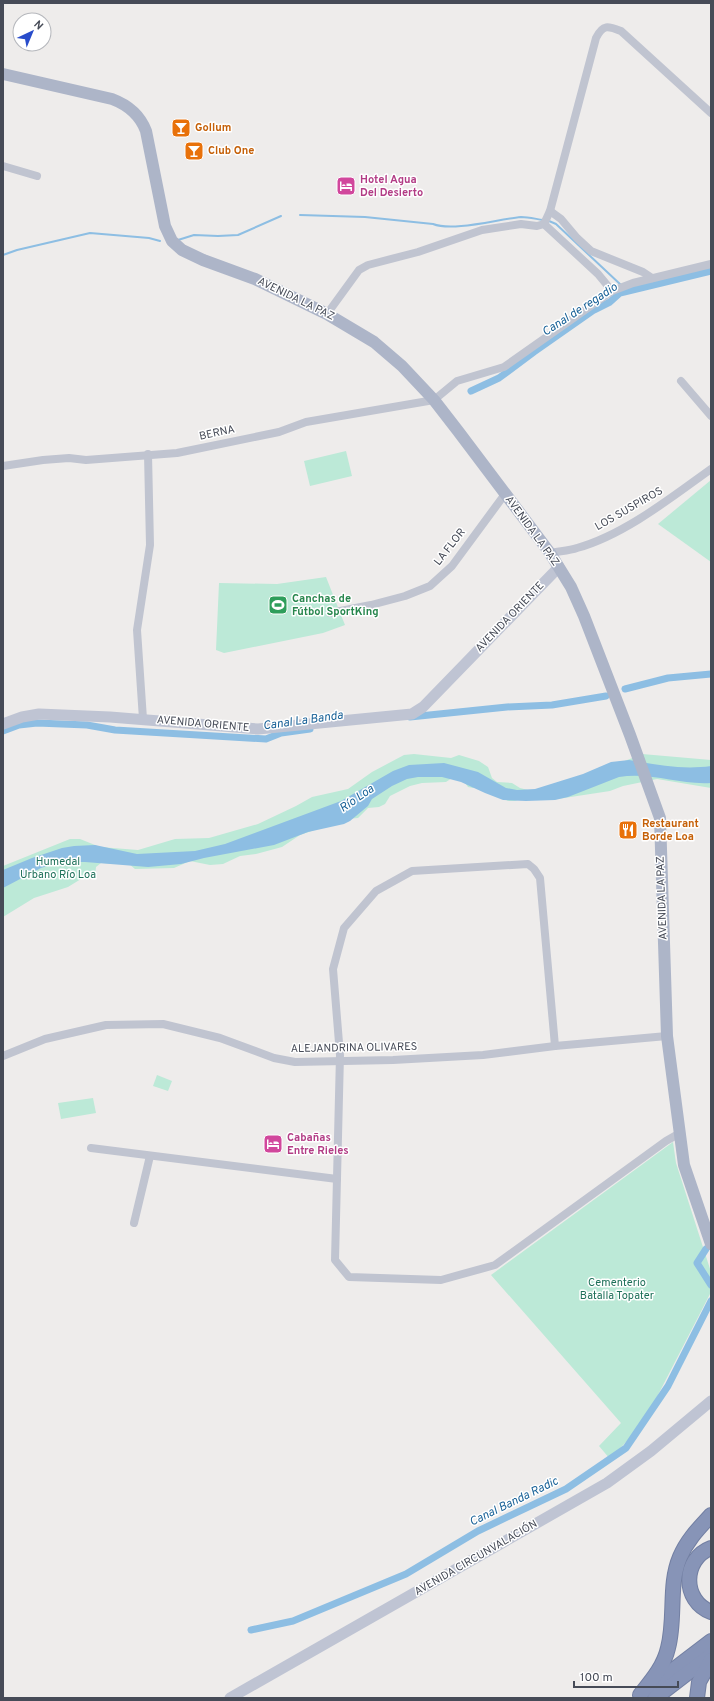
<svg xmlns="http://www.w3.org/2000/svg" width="714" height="1701" viewBox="0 0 714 1701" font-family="Overpass,sans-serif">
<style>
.green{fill:#bce9d7}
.water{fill:#8dbee3}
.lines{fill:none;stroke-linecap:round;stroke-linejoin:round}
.stream{stroke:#8dbee3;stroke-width:2}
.canal{stroke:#8dbee3;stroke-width:7}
.highway-casing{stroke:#727fa2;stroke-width:16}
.street{stroke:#c0c4d0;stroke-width:8}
.secondary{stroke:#bfc4d3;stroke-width:11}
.primary{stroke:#adb5c8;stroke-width:12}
.highway{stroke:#8794b7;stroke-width:14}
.labels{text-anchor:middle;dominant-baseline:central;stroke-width:3;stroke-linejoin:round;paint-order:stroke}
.food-label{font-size:11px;font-weight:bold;fill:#c56008;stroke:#fff;text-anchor:start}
.hotel-label{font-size:11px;font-weight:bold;fill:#b23c85;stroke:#fff;text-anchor:start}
.street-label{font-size:11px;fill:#464b57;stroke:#fff}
.leisure-label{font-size:11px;font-weight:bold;fill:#27864d;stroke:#fff;text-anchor:start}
.park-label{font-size:11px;fill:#1e7059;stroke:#fff}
.water-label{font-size:12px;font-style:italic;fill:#186197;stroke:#fff}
</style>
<rect width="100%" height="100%" fill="#eeeceb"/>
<!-- green -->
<g class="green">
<polygon points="346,451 352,476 310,486 304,461"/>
<polygon points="711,480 711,562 658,524"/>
<polygon points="326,577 345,625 323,633 224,653 216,650 219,583 277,584"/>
<polygon points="414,754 451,758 459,755 479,761 488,767 492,778 497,782 512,783 520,788 544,794 642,754 711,760 711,788 657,779 623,786 610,791 551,800 523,798 515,801 508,801 478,785 473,788 468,787 463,780 452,778 446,782 422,783 410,786 390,796 385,804 379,807 368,808 358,818 347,819 300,835 282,847 256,854 240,856 223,864 210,865 190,861 174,868 135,869 129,864 101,863 96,867 95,876 81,879 68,887 34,898 3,917 3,866 70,839 80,839 100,847 138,850 175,839 209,838 258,824 296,806 312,797 348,789 372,772 404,755"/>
<polygon points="157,1075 172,1081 168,1091 153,1086"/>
<polygon points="93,1098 96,1113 61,1119 58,1103"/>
<polygon points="673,1142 676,1163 711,1272 711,1292 643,1424 610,1459 599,1446 621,1423 491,1275"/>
</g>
<!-- water -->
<path class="water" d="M629 760C657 765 683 770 711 766V783C679 785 652 772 619 777L568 797 555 800 526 801 503 800 485 793 461 782 442 777H418L407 779 392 786 372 799 368 806 350 821 344 824 308 832 274 845 204 858 181 864 148 867 85 862H60L41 868 3 888V870L32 858 62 848 74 846 95 845 137 854 195 851 225 844 341 801 393 771 409 765 444 763 478 772 506 788 517 790 535 789 583 774 611 762Z"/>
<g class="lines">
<!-- stream -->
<g class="stream">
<path d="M300 215 365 217 433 224C453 232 498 219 521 217 528 217 536 219 543 220"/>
<polyline points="549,221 556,224 621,285"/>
<polyline points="178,240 194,235 218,236 238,235 281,216"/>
<polyline points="3,255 17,250 90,233 149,238 160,241"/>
</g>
<!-- canal -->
<g class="canal">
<polyline points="471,391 499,378 534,352 594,310 610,302 620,293 711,271"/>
<polyline points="625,689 668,678 711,674"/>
<polyline points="410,717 507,707 552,705 606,696"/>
<polyline points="3,731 19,725 37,723 87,725 115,730 266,739 281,733 310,729"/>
<polyline points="706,1249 697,1263 711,1285"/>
<polyline points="251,1630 293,1621 406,1574 478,1531 566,1489 626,1448 668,1386 711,1301"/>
</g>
<defs>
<g id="highway">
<path d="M711 1548C682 1559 682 1601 711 1612"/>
<polyline points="652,1686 711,1641"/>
<path d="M640 1695C652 1680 664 1666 668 1648 676 1618 668 1585 680 1557 687 1540 699 1528 711 1515"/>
<polyline points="655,1698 711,1655"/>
<polyline points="697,1698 699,1682 711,1660"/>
</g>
</defs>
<!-- highway casing -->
<use href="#highway" class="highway-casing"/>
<!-- street -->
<g class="street">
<polyline points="3,166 37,176"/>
<polyline points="550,211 561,219 577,238 591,251 643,272 652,278"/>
<path d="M544 224 550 211 596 38C603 24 608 26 621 31L711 113"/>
<polyline points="327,314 359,270 368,265 418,252 482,230 521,224 537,226 544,224 598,274 612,291"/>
<polyline points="681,381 711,416"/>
<polyline points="3,466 43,460 69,458 86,460 177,453 279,432 306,422 434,400 457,381 504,367 612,291 633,283 711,264"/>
<path d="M550 553C559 551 569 551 577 548 624 535 672 497 711 469"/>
<polyline points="330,613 371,605 405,596 430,586 452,566 505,494"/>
<polyline points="143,719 137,630 150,545 148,454"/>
<polyline points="555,1046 540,878 534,869 528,864 412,871 376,891 344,928 333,969 340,1055 335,1260 349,1277 441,1280 495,1265 666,1141 680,1133"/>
<polyline points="3,1056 45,1039 106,1025 163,1024 220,1038 274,1058 295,1062 393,1060 483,1055 555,1046 667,1036"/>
<polyline points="91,1148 337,1179"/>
<polyline points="134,1223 150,1156"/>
</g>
<!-- secondary -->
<g class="secondary">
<polyline points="3,724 22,717 39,714 110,717 258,729 412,714 423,707 559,567"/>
<polyline points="230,1698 607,1483 651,1451 711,1401"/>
</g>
<!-- primary -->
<path class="primary" d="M3 74 112 99C128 105 140 115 146 131L165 226 172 241 182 250 203 260 255 279 327 314 374 342 402 366 434 400 458 431 550 553 571 587 584 616 630 735 660 818 667 1036 684 1165 711 1244"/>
<!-- highway -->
<use href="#highway" class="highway"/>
</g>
<!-- icons -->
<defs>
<symbol id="bar-square" viewBox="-11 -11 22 22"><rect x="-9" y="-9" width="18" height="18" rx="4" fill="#e8710a" stroke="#fff"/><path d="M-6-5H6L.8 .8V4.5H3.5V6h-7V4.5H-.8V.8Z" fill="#fff"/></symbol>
<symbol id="hotel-square" viewBox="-11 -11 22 22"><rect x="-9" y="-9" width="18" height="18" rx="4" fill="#d1479c" stroke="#fff"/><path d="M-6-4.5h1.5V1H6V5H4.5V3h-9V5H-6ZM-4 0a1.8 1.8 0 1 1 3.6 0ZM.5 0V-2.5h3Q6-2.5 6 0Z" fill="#fff"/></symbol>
<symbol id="stadium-square" viewBox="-11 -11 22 22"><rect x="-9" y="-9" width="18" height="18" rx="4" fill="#2e9e5b" stroke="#fff"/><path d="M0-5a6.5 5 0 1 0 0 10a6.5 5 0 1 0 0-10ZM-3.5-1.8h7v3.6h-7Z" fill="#fff"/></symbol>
<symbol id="restaurant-square" viewBox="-11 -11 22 22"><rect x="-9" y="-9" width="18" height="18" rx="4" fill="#e8710a" stroke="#fff"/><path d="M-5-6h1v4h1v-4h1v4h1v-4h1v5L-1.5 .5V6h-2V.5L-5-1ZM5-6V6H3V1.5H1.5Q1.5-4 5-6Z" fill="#fff"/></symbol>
</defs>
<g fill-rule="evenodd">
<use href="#bar-square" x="170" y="117" width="22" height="22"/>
<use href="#bar-square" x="183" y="140" width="22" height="22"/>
<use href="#hotel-square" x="335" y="175" width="22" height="22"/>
<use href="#stadium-square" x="267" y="594" width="22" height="22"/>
<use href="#restaurant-square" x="617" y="819" width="22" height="22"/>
<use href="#hotel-square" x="262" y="1133" width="22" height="22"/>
</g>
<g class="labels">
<!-- food labels -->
<g class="food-label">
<text x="195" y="128">Gollum</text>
<text x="208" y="151">Club One</text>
<text x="642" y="824">Restaurant<tspan x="642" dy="13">Borde Loa</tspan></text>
</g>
<!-- hotel labels -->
<g class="hotel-label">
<text x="360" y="180">Hotel Agua<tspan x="360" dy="13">Del Desierto</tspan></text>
<text x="287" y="1138">Cabañas<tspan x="287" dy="13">Entre Rieles</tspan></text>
</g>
<!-- street labels -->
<g class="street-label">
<text transform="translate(296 299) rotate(26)">AVENIDA LA PAZ</text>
<text transform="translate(217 433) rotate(-12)">BERNA</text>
<text transform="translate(629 509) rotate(-30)">LOS SUSPIROS</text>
<text transform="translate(532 531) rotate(54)">AVENIDA LA PAZ</text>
<text transform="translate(450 547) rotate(-52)">LA FLOR</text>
<text transform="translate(510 617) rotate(-46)">AVENIDA ORIENTE</text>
<text transform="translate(203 724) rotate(5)">AVENIDA ORIENTE</text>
<text transform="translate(662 898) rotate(-92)">AVENIDA LA PAZ</text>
<text transform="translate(354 1048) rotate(-1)">ALEJANDRINA OLIVARES</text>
<text transform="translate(476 1558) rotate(-30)">AVENIDA CIRCUNVALACIÓN</text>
</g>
<!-- leisure labels -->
<g class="leisure-label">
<text x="292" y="599">Canchas de<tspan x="292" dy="13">Fútbol SportKing</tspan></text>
</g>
<!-- park labels -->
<g class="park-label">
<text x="58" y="862">Humedal<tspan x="58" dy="13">Urbano Río Loa</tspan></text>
<text x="617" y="1283">Cementerio<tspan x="617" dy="13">Batalla Topater</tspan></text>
</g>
<!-- water labels -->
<g class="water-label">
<text transform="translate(580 310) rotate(-33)">Canal de regadio</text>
<text transform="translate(303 721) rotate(-8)">Canal La Banda</text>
<text transform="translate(357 799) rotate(-35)">Río Loa</text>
<text transform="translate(514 1502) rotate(-26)">Canal Banda Radic</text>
</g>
</g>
<!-- border -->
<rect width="714" height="1701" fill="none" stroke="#464b57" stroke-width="8"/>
<!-- north arrow -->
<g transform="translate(32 32) rotate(44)"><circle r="19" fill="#ffffff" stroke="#b5b7bc"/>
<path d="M0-3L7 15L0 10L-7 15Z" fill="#284ccb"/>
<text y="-6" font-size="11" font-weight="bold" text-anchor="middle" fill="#464b57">N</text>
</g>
<!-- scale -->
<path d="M574 1681v6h104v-6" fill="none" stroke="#464b57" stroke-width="2"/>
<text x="580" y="1681" font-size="12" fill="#464b57" stroke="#ffffff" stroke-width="3" paint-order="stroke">100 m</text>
</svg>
